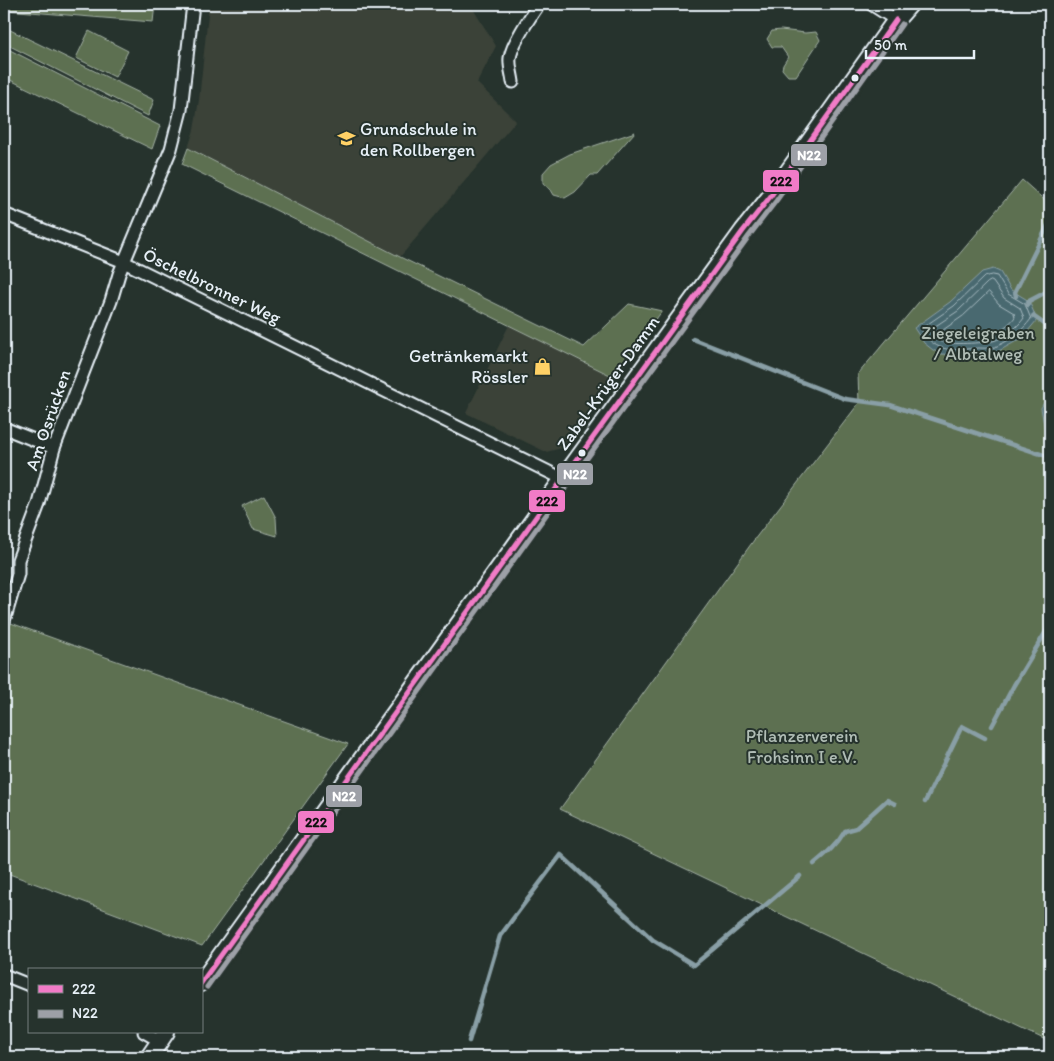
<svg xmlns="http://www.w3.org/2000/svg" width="1054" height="1061" viewBox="0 0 1054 1061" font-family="Itim,sans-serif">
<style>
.built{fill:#3a4238}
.green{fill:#5d6f51;stroke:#a2b0a4}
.water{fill:#496970;stroke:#899fa6}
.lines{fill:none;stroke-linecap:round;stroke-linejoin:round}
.shore{stroke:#a8bbc2;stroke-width:1}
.stream{stroke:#899fa6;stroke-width:4.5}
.street-casing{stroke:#e8f1f8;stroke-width:15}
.secondary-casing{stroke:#e8f1f8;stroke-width:20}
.street{stroke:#26332d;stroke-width:11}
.secondary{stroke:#26332d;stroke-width:16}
.bus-1-casing{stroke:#26332d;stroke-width:9}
.bus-2-casing{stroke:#26332d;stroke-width:9}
.bus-1{stroke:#f17bc7;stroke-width:5}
.bus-2{stroke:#9da0a7;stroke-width:5}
.bus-dot{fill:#e8f1f8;stroke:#26332d;stroke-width:2}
.labels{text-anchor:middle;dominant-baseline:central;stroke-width:4;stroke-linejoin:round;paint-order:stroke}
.poi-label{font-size:18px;fill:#e8f1f8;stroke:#26332d;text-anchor:start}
.street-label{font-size:18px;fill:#e8f1f8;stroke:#26332d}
.park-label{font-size:18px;fill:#b0bdb5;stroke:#26332d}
.line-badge{stroke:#26332d;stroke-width:2}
.badge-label{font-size:14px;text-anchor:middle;font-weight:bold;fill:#fff}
.pale-badge-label{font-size:14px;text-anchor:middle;font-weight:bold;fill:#111}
</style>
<rect width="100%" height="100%" fill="#26332d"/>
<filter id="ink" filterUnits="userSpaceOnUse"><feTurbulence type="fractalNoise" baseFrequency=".02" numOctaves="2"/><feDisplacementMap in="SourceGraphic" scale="10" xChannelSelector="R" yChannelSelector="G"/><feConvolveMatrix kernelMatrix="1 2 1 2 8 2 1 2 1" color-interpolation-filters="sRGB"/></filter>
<g filter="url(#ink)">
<!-- built -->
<g class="built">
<polygon points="209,4 470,4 496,46 477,83 516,121 400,257 188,148 194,130 199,100"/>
<polygon points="509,325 614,377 562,448 546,452 466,413"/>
</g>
<!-- green -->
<g class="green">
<polygon points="7,4 155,4 153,22 6,10"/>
<polygon points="4,27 154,100 148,116 4,43"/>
<polygon points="781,30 805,33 816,32 820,40 796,76 788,76 782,69 783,65 788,57 781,47 772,47 767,39 772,31"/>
<polygon points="89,31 128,51 115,77 76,58"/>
<polygon points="4,47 160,126 152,149 4,77"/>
<polygon points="635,132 597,175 591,175 575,192 565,198 554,195 551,190 543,183 543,173 551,164 570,154"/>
<polygon points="188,148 400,257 584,347 629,304 662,311 614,377 182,164"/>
<polygon points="1022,180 1050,205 1050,1042 560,809 754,540 859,403 858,374"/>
<polygon points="264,495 276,518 277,536 253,529 242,506"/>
<polygon points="8,622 348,744 202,946 4,872 4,640"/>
</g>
<!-- water -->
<g class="water">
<polygon points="993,269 1000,272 1011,290 1029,301 1037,320 1022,338 997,352 957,355 941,354 933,350 924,343 914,328 950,302 982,272"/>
<polygon points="1050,391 1050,439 1046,436 1041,408"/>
</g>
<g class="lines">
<!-- shore -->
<g class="shore">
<path d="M992 275 997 276 1008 294 1025 304 1031 319C1022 331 1011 340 997 346 992 349 984 348 978 348 953 350 937 354 922 331V328L954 306 984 277Z"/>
<path d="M991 281 993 282 1004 298 1020 308 1024 318C1017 328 1004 338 993 341 983 343 950 345 942 342 937 340 933 336 930 332L931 329 958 311 987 283Z"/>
<path d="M989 292 999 304 1014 313 1015 317C1010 324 1000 331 992 334 983 336 950 337 943 334V330L963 316Z"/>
</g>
<!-- stream -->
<g class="stream">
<polyline points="1016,296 1015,292 1050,221"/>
<polyline points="1027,305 1029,301 1050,290"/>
<polyline points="1033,316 1050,328"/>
<polyline points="693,339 845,399 890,405 1050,457"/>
<polyline points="992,726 1014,685 1050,625"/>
<polyline points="925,802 962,726 985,738"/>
<path d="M814 864C826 854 837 845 845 831L856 828 887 800 895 804"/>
<polyline points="469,1041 500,936 561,855 653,940 694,965 800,876"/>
</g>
<defs>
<g id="street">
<polyline points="871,4 896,20"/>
<path d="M513 82C512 74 509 65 510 58 512 43 530 17 539 4"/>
<polyline points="4,214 124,262 563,479"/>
<polyline points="4,428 54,448"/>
<polyline points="4,621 18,574 18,560 39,504 54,448 111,301 119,274 171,149 181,110 193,4"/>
<polyline points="4,975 29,985"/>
<polyline points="144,1032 160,1041"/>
</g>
<g id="secondary">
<polyline points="201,983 563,479 743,231 770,197 896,20 910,4"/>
<polyline points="149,1057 166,1032"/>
</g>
</defs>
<!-- street casing -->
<use href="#street" class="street-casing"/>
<!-- secondary casing -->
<use href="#secondary" class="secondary-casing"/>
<!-- street -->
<use href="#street" class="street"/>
<!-- secondary -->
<use href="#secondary" class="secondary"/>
<defs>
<polyline id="bus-1" points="201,983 563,479 743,231 770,197 896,20"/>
<polyline id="bus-2" points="207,987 569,483 749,236 776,201 902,24"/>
</defs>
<!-- bus-1 casing -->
<use href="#bus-1" class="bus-1-casing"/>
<!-- bus-2 casing -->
<use href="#bus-2" class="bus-2-casing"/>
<!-- bus-1 -->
<use href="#bus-1" class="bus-1"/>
<!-- bus-2 -->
<use href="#bus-2" class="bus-2"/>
</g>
</g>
<!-- icons -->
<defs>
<symbol id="school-bare" viewBox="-9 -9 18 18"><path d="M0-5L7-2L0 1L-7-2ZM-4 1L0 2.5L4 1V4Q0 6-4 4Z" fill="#ffd166" stroke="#26332d" stroke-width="2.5" paint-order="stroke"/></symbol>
<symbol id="shop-bare" viewBox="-9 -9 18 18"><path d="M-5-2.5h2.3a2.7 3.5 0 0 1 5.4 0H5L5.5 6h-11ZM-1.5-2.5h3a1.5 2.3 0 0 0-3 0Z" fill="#ffd166" stroke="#26332d" stroke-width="2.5" paint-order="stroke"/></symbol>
</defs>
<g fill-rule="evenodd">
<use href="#school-bare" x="334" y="126" width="25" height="25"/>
<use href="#shop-bare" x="530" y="354" width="25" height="25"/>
</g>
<!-- markers -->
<g class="bus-dot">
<circle cx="855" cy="78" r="4.5"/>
<circle cx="582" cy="453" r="4.5"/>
</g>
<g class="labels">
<!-- poi labels -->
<g class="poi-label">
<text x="360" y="129">Grundschule in<tspan x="360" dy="21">den Rollbergen</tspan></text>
<text x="528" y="356" text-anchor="end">Getränkemarkt<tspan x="528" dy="21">Rössler</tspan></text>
</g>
<!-- street labels -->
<g class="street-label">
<text transform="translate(212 286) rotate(26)">Öschelbronner Weg</text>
<text transform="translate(608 383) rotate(-54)">Zabel-Krüger-Damm</text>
<text transform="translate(48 420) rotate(-71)">Am Osrücken</text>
</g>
<!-- park labels -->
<g class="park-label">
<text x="978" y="333">Ziegeleigraben<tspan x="978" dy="21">/ Albtalweg</tspan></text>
<text x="802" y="736">Pflanzerverein<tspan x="802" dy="21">Frohsinn I e.V.</tspan></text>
</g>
</g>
<g class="line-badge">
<rect x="790" y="143" width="38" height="24" rx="5" fill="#9da0a7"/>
<rect x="762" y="169" width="38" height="24" rx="5" fill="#f17bc7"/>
<rect x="556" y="462" width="38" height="24" rx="5" fill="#9da0a7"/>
<rect x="528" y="489" width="38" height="24" rx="5" fill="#f17bc7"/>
<rect x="325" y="784" width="38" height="24" rx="5" fill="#9da0a7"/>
<rect x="297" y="810" width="38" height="24" rx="5" fill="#f17bc7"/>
</g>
<g class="badge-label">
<text x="809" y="160">N22</text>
<text x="575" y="479">N22</text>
<text x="344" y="801">N22</text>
</g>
<g class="pale-badge-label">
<text x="781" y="186">222</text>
<text x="547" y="506">222</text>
<text x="316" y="827">222</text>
</g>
<!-- margin -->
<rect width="1054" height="1061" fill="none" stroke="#26332d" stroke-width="20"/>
<rect x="10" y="10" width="1034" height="1041" fill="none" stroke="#e8f1f8" stroke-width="2" filter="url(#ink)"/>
<!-- legend -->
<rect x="28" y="968" width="175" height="65" fill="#26332d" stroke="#747f7e"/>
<rect x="38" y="985" width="25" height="8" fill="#f17bc7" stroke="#747f7e"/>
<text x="72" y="994" font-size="15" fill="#e8f1f8">222</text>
<rect x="38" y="1010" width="25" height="8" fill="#9da0a7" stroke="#747f7e"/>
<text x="72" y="1018" font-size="15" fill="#e8f1f8">N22</text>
<!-- scale -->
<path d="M866 50v8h108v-8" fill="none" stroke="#e8f1f8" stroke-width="2.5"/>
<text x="874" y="50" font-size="15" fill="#e8f1f8" stroke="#26332d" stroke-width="4" paint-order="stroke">50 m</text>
</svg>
